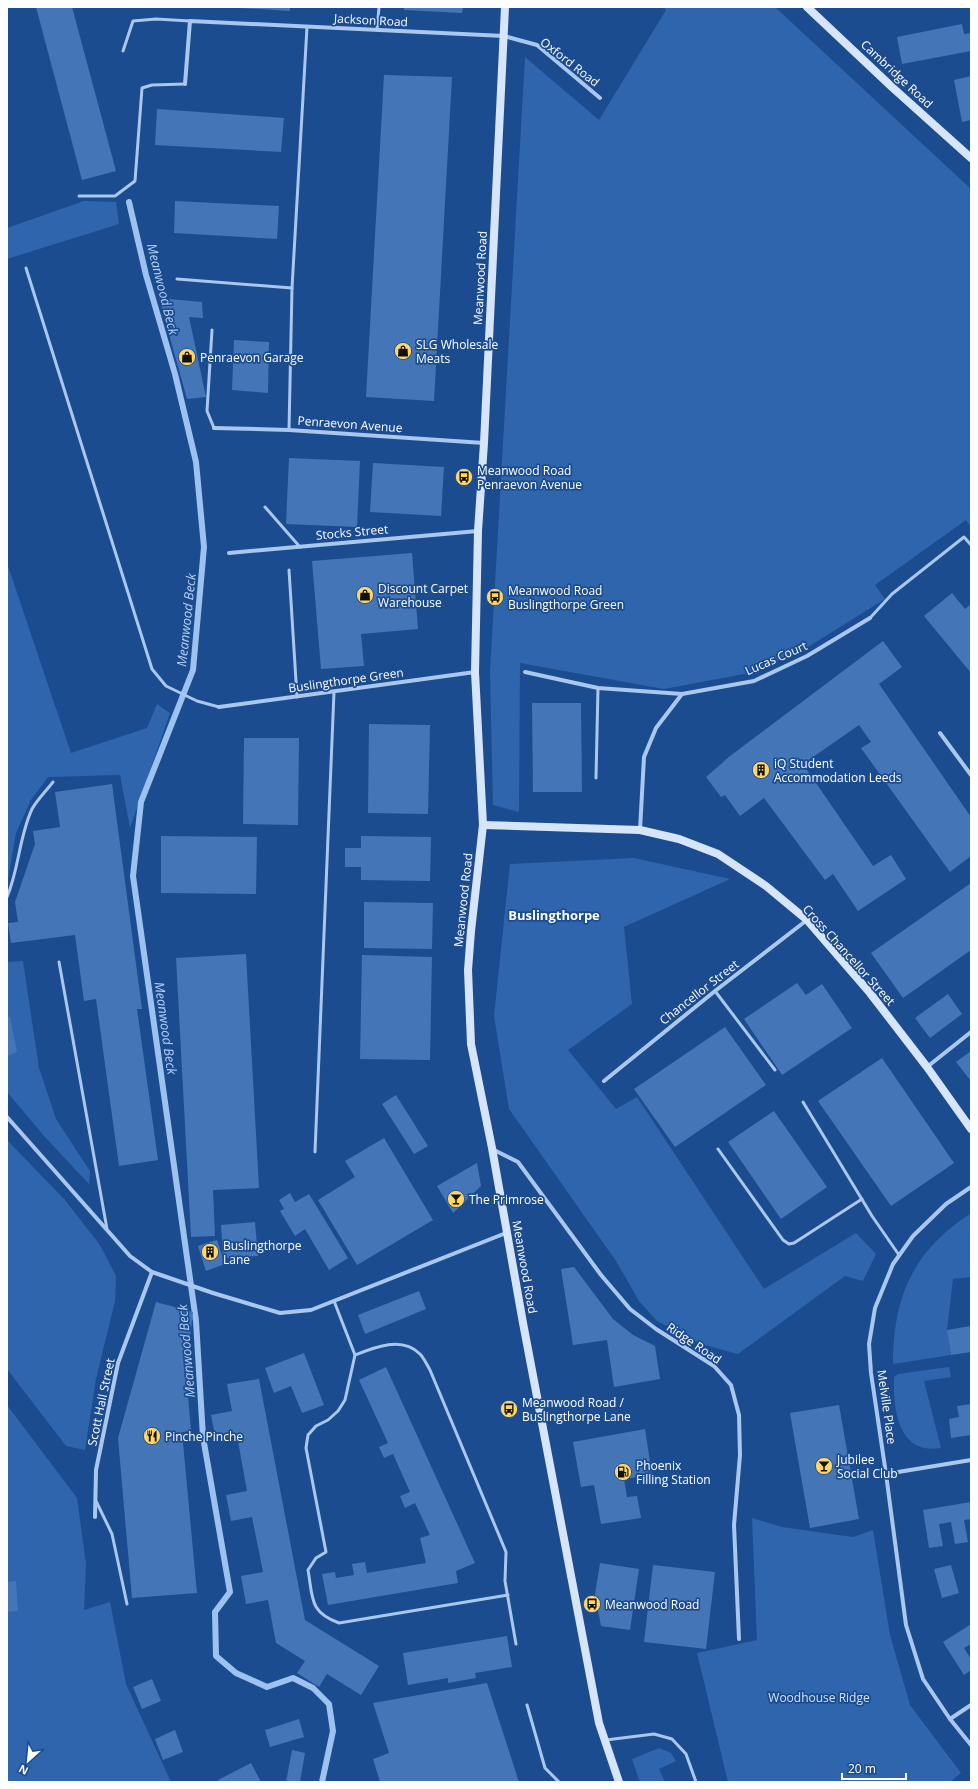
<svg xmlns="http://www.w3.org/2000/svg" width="978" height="1789" viewBox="0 0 978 1789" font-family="'Open Sans',sans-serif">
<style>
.green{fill:#2e65ad}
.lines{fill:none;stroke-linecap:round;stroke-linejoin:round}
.stream{stroke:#9dc2f0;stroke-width:6}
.building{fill:#4475b7}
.lane{stroke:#aac7ee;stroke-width:3}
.street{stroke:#aac7ee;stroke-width:4}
.secondary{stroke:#d7e5fa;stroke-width:8}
.labels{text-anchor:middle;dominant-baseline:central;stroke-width:3.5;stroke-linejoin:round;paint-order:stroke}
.street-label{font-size:12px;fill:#fff;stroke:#1b4c8f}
.poi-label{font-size:12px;fill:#fff;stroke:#1b4c8f;text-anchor:start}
.park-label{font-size:12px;fill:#d0e2fa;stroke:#1b4c8f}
.water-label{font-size:13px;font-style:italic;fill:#b6d1f5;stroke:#1b4c8f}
.neighbourhood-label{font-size:13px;font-weight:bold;fill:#fff;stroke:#1b4c8f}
</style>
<rect width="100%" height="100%" fill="#1b4c8f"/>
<!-- green -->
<g class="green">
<polygon points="663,7 775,7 971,189 971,527 966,520 875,585 885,599 808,647 755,672 664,689 520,663 519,812 493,805 490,672 525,57 599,120 666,10"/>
<polygon points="84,201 116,202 119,224 7,259 7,228"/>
<polygon points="7,563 71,753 147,728 157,704 170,713 130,828 120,775 48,777 31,800 16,833 7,885"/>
<polygon points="634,858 730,879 624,927 632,1004 568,1050 616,1109 637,1097 764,1289 856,1233 876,1254 863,1281 845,1276 738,1354 701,1344 657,1321 639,1301 616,1261 509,1109 494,1016 510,864"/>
<polygon points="23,961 39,1068 56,1119 90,1171 89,1184 45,1137 7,1092 7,962"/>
<polygon points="7,1140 65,1200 100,1245 116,1276 115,1301 96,1379 85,1450 66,1446 7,1369"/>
<path d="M971 1213V1277L953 1279 947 1330 951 1355 893 1364C893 1297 913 1251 971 1213Z"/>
<path d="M949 1367 951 1377 924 1381 941 1448C898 1455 893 1409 894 1377L898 1374Z"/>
<polygon points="7,1405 77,1498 86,1564 84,1610 110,1602 126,1684 171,1782 7,1782"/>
<polygon points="752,1518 782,1527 853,1537 873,1530 890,1635 910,1705 961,1773 950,1782 728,1782 697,1653 757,1640"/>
<polygon points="659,1748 671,1753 676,1761 659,1769 665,1782 640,1782 632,1759"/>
</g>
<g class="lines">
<!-- stream -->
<polyline class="stream" points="129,202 146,275 175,374 196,462 204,547 193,670 141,802 133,876 196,1321 203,1437 230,1592 215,1612 216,1656 236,1673 267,1687 293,1678 313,1688 329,1704 333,1731 322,1782"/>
</g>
<!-- building -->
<g class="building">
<polygon points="36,7 72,7 116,171 82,180"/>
<polygon points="240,7 290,7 290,11 240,8"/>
<polygon points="404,7 463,7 462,13 404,10"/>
<polygon points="962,24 964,34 971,33 971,51 902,64 897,37"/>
<polygon points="384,75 452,77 434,401 366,397"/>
<polygon points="971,76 971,120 962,122 954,80"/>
<polygon points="157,109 284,118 281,152 155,145"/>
<polygon points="175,201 279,206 277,239 174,233"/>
<polygon points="159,298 202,302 203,318 189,317 206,397 187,399"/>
<polygon points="234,340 269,342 268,393 232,390"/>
<polygon points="289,458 360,461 357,527 286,524"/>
<polygon points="373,463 444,467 441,516 370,512"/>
<polygon points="412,553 418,629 361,634 364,666 321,669 312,561"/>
<polygon points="952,593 965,609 971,604 971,673 924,616"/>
<polygon points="883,641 902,667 879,684 971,817 971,856 950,872 861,748 871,742 859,725 803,764 873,866 891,855 906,879 858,911 833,874 825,880 764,798 740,816 725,795 721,797 706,777 730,756"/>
<polygon points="532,703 581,703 582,792 533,792"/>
<polygon points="369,724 430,725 428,814 368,813"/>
<polygon points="244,738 299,738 298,825 243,824"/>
<polygon points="112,784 142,1009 137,1009 158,1160 119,1166 96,999 84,1001 75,935 11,943 8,923 18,922 15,902 35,844 33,831 60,827 55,792"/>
<polygon points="161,836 257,837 256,894 161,893"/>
<polygon points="361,836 431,837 430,881 361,880 361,867 345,867 345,848 361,848"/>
<polygon points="971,883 971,950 903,998 871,953"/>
<polygon points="364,902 433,903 432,949 364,948"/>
<polygon points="246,954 259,1188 213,1190 215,1236 191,1237 176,958"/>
<polygon points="362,955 432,957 430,1060 360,1059"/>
<polygon points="797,983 806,995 822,984 852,1028 782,1075 744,1019"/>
<polygon points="948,994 962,1014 930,1038 915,1018"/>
<polygon points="7,1017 10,1017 17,1052 7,1056"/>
<polygon points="725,1027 766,1085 675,1147 634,1089"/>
<polygon points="971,1051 971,1081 956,1062"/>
<polygon points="882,1058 954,1163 891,1206 818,1101"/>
<polygon points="396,1095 428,1146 414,1154 382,1104"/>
<polygon points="774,1111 827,1187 781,1219 728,1142"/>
<polygon points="384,1138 433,1220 357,1265 318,1200 355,1177 345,1161"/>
<polygon points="477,1163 481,1186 453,1213 437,1186"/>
<polygon points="290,1193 295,1202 309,1194 348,1258 329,1270 305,1229 295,1236 280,1211 284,1209 279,1200"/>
<polygon points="255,1222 258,1256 223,1258 225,1264 206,1271 198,1246 217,1240 223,1258 221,1225"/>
<polygon points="574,1267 613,1319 633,1335 655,1346 660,1379 614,1387 607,1340 573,1345 561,1269"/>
<polygon points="419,1291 426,1309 365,1334 358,1315"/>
<polygon points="156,1302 193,1312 186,1372 191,1431 182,1432 197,1593 132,1598 118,1438"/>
<polygon points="971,1326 971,1352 951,1355 947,1330"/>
<polygon points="304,1353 324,1405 302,1413 291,1386 274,1393 265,1368"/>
<polygon points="386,1367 475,1563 456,1571 458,1583 328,1605 322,1574 335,1572 336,1578 354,1575 352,1564 365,1562 367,1573 426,1563 420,1538 430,1535 415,1503 405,1508 400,1496 410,1492 393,1454 384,1458 379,1447 388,1443 359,1380"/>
<polygon points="259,1379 305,1620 379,1666 361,1695 327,1674 319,1687 297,1673 305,1661 276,1643 268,1600 246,1604 241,1576 263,1572 252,1517 231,1521 226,1495 247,1491 237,1436 216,1440 211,1415 232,1411 227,1384"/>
<polygon points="971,1404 971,1435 951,1438 949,1419 959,1417 957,1406"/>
<polygon points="839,1405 859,1519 810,1528 790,1413"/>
<polygon points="645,1429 652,1475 624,1479 627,1497 637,1496 641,1518 601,1524 594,1485 581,1487 573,1442"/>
<polygon points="971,1502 971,1519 964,1520 968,1542 955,1544 951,1522 939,1524 943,1546 929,1548 923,1510"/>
<polygon points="600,1563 639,1569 630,1630 601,1626 595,1594"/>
<polygon points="653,1565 715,1572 706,1649 644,1642"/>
<polygon points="951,1565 959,1593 942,1598 934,1569"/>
<polygon points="16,1581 18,1611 7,1612 7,1582"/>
<polygon points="971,1624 971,1644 964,1648 971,1659 971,1670 964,1675 943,1642"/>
<polygon points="507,1636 512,1667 475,1673 476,1678 448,1683 448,1678 408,1685 403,1653"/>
<polygon points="152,1679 161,1701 142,1709 133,1687"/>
<polygon points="487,1683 519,1782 380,1782 373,1759 389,1753 373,1703"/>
<polygon points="299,1719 304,1737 270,1747 265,1730"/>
<polygon points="175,1730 183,1752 163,1760 155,1739"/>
<polygon points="292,1750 305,1753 300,1782 286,1782"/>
<polygon points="251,1763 261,1782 219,1782 218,1780"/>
</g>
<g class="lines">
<!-- lane -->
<g class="lane">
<polyline points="377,30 379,7"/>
<polyline points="123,51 133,21 156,19 190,21"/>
<polyline points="79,196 115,196 135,181 142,88 152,85 185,84"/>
<polyline points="26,268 152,669 166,686 197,701 219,707"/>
<polyline points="177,279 292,288 307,27"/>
<polyline points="212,330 207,411 214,428"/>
<polyline points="289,430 292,288"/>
<polyline points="265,507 300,547"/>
<polyline points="289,570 297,697"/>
<polyline points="870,618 892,594 964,537 971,545"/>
<polyline points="596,778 598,688"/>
<path d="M7 897C19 869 19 837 32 809 37 800 46 791 53 782"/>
<polyline points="59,962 107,1229"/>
<polyline points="715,991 775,1070"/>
<polyline points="803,1102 872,1216 899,1255"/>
<polyline points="718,1149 783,1240 789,1244 794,1243 862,1199"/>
<polyline points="315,1152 334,692"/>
<path d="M334 1301 355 1355 345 1400 338 1411 328 1420 316 1426 308 1435 306 1448 326 1552 316 1558 308 1570C313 1598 309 1612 339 1623L508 1595"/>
<path d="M355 1355C375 1347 402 1336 420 1354 424 1358 427 1365 430 1370L506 1552 505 1581 516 1644"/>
<polyline points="96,1501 112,1534 127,1604"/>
<polyline points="527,1705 545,1768 559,1782"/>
<polyline points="606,1740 654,1734 672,1739 686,1754 696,1782"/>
</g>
<!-- street -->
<g class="street">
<polyline points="185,84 190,21 504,36 537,45 600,98"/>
<polyline points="214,428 289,430 484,443"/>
<polyline points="229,553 478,531"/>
<polyline points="525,672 598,688 682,694 754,681 807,656 870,618"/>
<polyline points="219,707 475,672"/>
<polyline points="940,733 971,775"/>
<polyline points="640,830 644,757 656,728 682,694"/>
<polyline points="927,1067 971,1032"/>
<polyline points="604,1081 715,991 807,920"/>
<polyline points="7,1117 130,1256 152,1272 213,1293 280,1313 311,1310 506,1233"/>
<polyline points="492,1149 518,1162 601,1275 630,1309 656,1329 714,1366 731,1385 739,1415 740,1455 734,1525 739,1639"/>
<polyline points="971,1187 946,1204 913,1236 893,1264 875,1308 869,1344 871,1373 886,1474 906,1625 923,1679 950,1719 971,1745"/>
<polyline points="886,1474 971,1460"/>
<polyline points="95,1517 96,1470 118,1363 152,1272"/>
<polyline points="950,1719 971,1705"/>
</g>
<!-- secondary -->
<g class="secondary">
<polyline points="505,7 484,443 478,531 475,672 483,825 471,931 468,970 471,1044 492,1148 523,1323 599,1723 619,1782"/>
<polyline points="807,7 893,88 971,158"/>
<polyline points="483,825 640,830 679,839 718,854 766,886 807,920 870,993 927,1067 971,1129"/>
</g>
</g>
<!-- icons -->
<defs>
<symbol id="shop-disc" viewBox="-11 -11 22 22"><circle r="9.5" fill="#ffd667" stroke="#1b4c8f"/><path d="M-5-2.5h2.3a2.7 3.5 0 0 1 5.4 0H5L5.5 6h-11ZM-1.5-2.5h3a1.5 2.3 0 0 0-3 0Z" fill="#111"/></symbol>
<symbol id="bus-disc" viewBox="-11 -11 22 22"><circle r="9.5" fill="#ffd667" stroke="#1b4c8f"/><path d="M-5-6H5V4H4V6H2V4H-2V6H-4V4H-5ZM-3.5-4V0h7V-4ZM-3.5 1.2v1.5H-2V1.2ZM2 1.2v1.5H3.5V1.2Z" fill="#111"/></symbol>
<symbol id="building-disc" viewBox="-11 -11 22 22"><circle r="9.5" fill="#ffd667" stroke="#1b4c8f"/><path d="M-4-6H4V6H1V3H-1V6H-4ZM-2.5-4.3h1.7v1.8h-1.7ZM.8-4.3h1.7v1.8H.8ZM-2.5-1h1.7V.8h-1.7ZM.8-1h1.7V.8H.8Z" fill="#111"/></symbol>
<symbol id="bar-disc" viewBox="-11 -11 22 22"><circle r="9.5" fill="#ffd667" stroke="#1b4c8f"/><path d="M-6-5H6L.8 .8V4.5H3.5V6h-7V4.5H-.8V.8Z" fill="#111"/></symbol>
<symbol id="restaurant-disc" viewBox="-11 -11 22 22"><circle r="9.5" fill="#ffd667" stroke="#1b4c8f"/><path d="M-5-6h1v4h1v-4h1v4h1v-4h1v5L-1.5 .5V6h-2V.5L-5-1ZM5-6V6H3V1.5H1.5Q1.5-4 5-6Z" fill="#111"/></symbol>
<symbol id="fuel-disc" viewBox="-11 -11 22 22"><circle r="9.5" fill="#ffd667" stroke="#1b4c8f"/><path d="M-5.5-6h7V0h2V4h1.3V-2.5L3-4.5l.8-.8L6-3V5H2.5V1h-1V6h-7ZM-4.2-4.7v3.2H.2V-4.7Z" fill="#111"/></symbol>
</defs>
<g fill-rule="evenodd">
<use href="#shop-disc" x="393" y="341" width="20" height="20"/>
<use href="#shop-disc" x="177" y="347" width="20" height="20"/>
<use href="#bus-disc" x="454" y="467" width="20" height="20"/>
<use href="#shop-disc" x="355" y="585" width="20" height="20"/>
<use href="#bus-disc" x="485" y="587" width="20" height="20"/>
<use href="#building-disc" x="751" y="760" width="20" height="20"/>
<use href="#bar-disc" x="446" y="1189" width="20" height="20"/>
<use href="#building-disc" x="200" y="1242" width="20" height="20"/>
<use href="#bus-disc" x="499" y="1399" width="20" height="20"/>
<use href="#restaurant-disc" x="142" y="1426" width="20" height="20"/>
<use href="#bar-disc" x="814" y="1456" width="20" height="20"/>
<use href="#fuel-disc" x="613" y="1462" width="20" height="20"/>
<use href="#bus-disc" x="582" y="1594" width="20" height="20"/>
</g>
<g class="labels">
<!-- street labels -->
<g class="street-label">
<text transform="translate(371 20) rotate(3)">Jackson Road</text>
<text transform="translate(570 62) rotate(38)">Oxford Road</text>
<text transform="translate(897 74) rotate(43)">Cambridge Road</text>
<text transform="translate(480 278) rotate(-87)">Meanwood Road</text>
<text transform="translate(350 424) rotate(4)">Penraevon Avenue</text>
<text transform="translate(352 532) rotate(-5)">Stocks Street</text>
<text transform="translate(776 658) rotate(-24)">Lucas Court</text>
<text transform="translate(346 680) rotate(-8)">Buslingthorpe Green</text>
<text transform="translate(463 900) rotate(-84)">Meanwood Road</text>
<text transform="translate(849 955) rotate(48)">Cross Chancellor Street</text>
<text transform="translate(699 992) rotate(-38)">Chancellor Street</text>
<text transform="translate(525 1267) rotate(80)">Meanwood Road</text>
<text transform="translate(694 1343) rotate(34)">Ridge Road</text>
<text transform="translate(101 1402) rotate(-78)">Scott Hall Street</text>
<text transform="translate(887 1407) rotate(82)">Melville Place</text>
</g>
<!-- poi labels -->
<g class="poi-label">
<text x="416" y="344">SLG Wholesale<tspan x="416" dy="14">Meats</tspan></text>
<text x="200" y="357">Penraevon Garage</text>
<text x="477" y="470">Meanwood Road<tspan x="477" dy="14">Penraevon Avenue</tspan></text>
<text x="378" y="588">Discount Carpet<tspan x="378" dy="14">Warehouse</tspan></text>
<text x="508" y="590">Meanwood Road<tspan x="508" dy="14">Buslingthorpe Green</tspan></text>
<text x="774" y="763">iQ Student<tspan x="774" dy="14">Accommodation Leeds</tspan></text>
<text x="469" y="1199">The Primrose</text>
<text x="223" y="1245">Buslingthorpe<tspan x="223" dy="14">Lane</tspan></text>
<text x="522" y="1402">Meanwood Road /<tspan x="522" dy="14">Buslingthorpe Lane</tspan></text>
<text x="165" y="1436">Pinche Pinche</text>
<text x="837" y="1459">Jubilee<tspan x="837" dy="14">Social Club</tspan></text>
<text x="636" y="1465">Phoenix<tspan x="636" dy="14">Filling Station</tspan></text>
<text x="605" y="1604">Meanwood Road</text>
</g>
<!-- park labels -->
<g class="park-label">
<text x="819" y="1697">Woodhouse Ridge</text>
</g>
<!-- water labels -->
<g class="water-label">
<text transform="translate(163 289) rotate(76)">Meanwood Beck</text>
<text transform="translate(186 620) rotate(-84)">Meanwood Beck</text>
<text transform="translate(166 1028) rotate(82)">Meanwood Beck</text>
<text transform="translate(186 1351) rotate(-95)">Meanwood Beck</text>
</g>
<!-- neighbourhood labels -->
<g class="neighbourhood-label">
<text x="554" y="915">Buslingthorpe</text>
</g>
</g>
<!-- border -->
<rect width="978" height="1789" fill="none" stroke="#ffffff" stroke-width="16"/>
<!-- north arrow -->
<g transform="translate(28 1761) rotate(207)" stroke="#1b4c8f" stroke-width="3" paint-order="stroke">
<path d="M0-3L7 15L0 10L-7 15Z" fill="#ffffff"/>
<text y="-6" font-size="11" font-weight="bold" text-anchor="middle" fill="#ffffff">N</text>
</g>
<!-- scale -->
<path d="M842 1773v6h64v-6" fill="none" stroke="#ffffff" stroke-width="2"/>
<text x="848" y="1773" font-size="12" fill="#ffffff" stroke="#1b4c8f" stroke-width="3" paint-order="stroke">20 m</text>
</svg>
